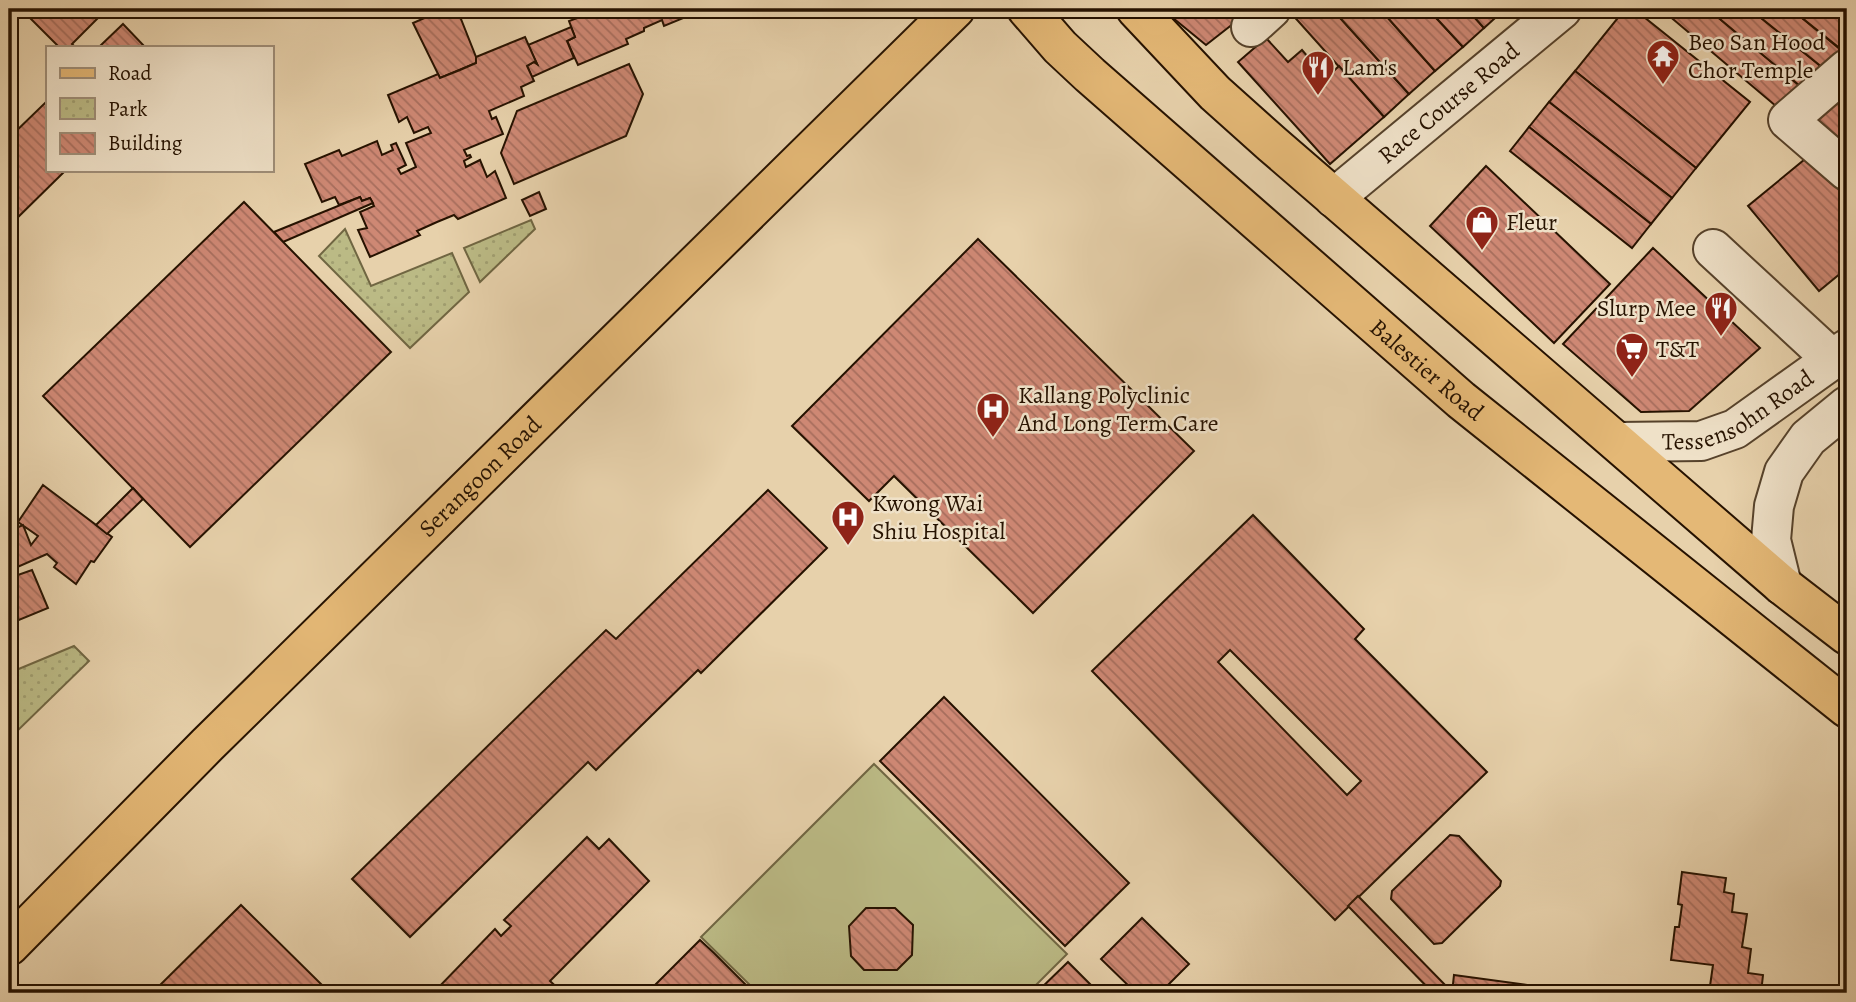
<svg xmlns="http://www.w3.org/2000/svg" width="1856" height="1002" viewBox="0 0 1856 1002" font-family="Alegreya,serif">
<style>
.green{fill:#bbba85;stroke:#706642;stroke-width:2}
.park{fill:url(#park-dots);stroke:#706642;stroke-width:2}
.building{fill:url(#building-back-hatch);stroke:#261200;stroke-width:2;fill-rule:evenodd}
.lines{fill:none;stroke-linecap:round;stroke-linejoin:round}
.minor-casing{stroke:#56422b;stroke-width:42}
.major-casing{stroke:#261200;stroke-width:42}
.minor{stroke:#efe1c8;stroke-width:38}
.major{stroke:#e4b876;stroke-width:38}
.labels{text-anchor:middle;dominant-baseline:central;stroke-width:5;stroke-linejoin:round;paint-order:stroke}
.poi-label{font-size:24px;fill:#261200;stroke:#efe1c8;text-anchor:start}
.street-label{font-size:24px;fill:#261200;stroke:#efe1c8}
</style>
<defs>
<pattern id="park-dots" width="8" height="8" patternUnits="userSpaceOnUse" patternTransform="scale(1.75)"><rect width="8" height="8" fill="#bbba85"/><path d="M2 2h.1M6 6h.1" fill="none" stroke="#a19f71" stroke-width="1.8" stroke-linecap="round"/></pattern>
<pattern id="building-back-hatch" width="6" height="6" patternUnits="userSpaceOnUse" patternTransform="scale(1.75)"><rect width="6" height="6" fill="#ce8874"/><path d="M-1 5l2 2M0 0l6 6M5-1l2 2" fill="none" stroke="#a76e5d"/></pattern>
</defs>
<rect width="100%" height="100%" fill="#e7d1ab"/>
<filter id="stains"><feTurbulence type="fractalNoise" baseFrequency=".00286" numOctaves="4"/><feColorMatrix values="0 0 0 0 .2 0 0 0 0 .09 0 0 0 0 .02 0 0 0 .5 -.17"/></filter>
<radialGradient id="worn" r=".72"><stop offset=".6" stop-color="#630" stop-opacity="0"/><stop offset="1" stop-color="#630" stop-opacity=".3"/></radialGradient>
<!-- green -->
<polygon class="green" points="874,764 1067,954 1028,993 758,993 701,937"/>
<!-- park -->
<g class="park">
<polygon points="531,220 535,229 480,282 464,248"/>
<polygon points="345,229 371,286 452,253 469,292 410,348 319,256"/>
<polygon points="74,646 89,661 9,739 9,673"/>
</g>
<!-- building -->
<g class="building">
<polygon points="21,9 107,9 72,44 75,47 59,47"/>
<polygon points="445,9 457,9 476,57 476,63 440,78 413,23"/>
<polygon points="558,9 697,9 698,12 664,26 662,20 644,28 644,31 626,39 628,44 578,65 567,41 575,37 569,21 583,16 580,9 561,17"/>
<polygon points="1162,9 1252,9 1206,45"/>
<polygon points="1293,9 1332,9 1409,94 1384,117 1290,12"/>
<polygon points="1332,9 1380,9 1435,71 1409,94"/>
<polygon points="1380,9 1428,9 1463,47 1435,71"/>
<polygon points="1428,9 1467,9 1484,28 1463,47"/>
<polygon points="1467,9 1505,9 1484,28"/>
<polygon points="1625,9 1634,9 1750,102 1696,168 1575,71"/>
<polygon points="1661,9 1708,9 1806,91 1783,112"/>
<polygon points="1708,9 1750,9 1828,72 1806,91"/>
<polygon points="1750,9 1791,9 1847,55 1828,72"/>
<polygon points="1791,9 1843,9 1847,12 1847,54"/>
<polygon points="123,24 145,47 99,47"/>
<polygon points="571,27 575,37 567,41 574,58 532,77 527,66 534,62 537,64 528,45"/>
<polygon points="525,37 537,64 534,62 527,66 534,81 521,87 524,96 489,111 492,119 496,117 503,134 464,150 467,156 470,155 471,157 464,161 466,167 480,160 487,177 495,171 506,198 458,219 454,215 437,222 417,231 420,235 370,257 358,230 367,228 360,212 374,206 370,198 362,201 360,197 339,205 335,197 322,202 305,164 339,150 342,156 377,141 382,155 393,150 391,145 396,143 406,165 398,169 401,174 416,167 406,143 431,133 428,127 414,133 407,117 399,122 388,95 438,74 440,78 460,70 476,63 476,57"/>
<polygon points="1266,38 1288,62 1302,50 1326,78 1339,66 1384,117 1330,164 1238,62"/>
<polygon points="629,64 643,94 626,136 514,184 501,153 517,111"/>
<polygon points="1575,71 1696,168 1672,198 1549,102"/>
<polygon points="1847,80 1847,112 1828,94"/>
<polygon points="1828,94 1847,112 1847,152 1807,113"/>
<polygon points="47,101 47,170 66,170 9,226 9,138"/>
<polygon points="1549,102 1672,198 1651,224 1529,127"/>
<polygon points="1529,127 1651,224 1632,248 1510,151"/>
<polygon points="1810,155 1847,199 1847,268 1819,291 1748,206"/>
<polygon points="1486,166 1610,284 1554,343 1430,226"/>
<polygon points="539,192 546,209 530,216 522,200"/>
<polygon points="360,197 362,201 370,198 373,203 283,242 274,232"/>
<polygon points="244,202 391,352 190,547 43,396"/>
<polygon points="978,239 1194,451 1033,613 894,476 869,501 792,426"/>
<polygon points="1653,248 1760,348 1689,411 1641,412 1563,344"/>
<polygon points="43,485 112,537 94,562 91,561 76,584 54,567 57,563 47,554 15,568 18,575 32,570 48,608 14,622 11,615 9,616 9,531 23,525 31,545 38,536 18,522"/>
<polygon points="133,488 143,499 107,534 96,525"/>
<polygon points="768,490 827,548 701,673 698,670 596,770 588,762 410,937 352,879 606,630 616,639"/>
<path d="M1253 515 1364 629 1355 639 1487 772 1335 920 1092 671ZM1230 650 1361 781 1347 795 1218 662Z"/>
<polygon points="944,697 1129,883 1065,946 880,761"/>
<polygon points="1450,835 1459,836 1501,881 1500,886 1442,943 1434,944 1391,899 1392,891"/>
<polygon points="587,837 599,849 609,839 649,881 550,981 563,993 437,993 435,991 495,929 501,936 511,926 504,920"/>
<polygon points="1682,872 1726,878 1724,892 1734,894 1732,912 1747,914 1742,947 1751,949 1748,973 1763,975 1761,993 1709,993 1713,965 1671,960 1675,927 1679,927 1682,905 1678,904"/>
<polygon points="1358,896 1449,989 1452,989 1452,993 1433,993 1348,906"/>
<polygon points="241,905 322,985 314,993 152,993"/>
<polygon points="866,908 895,908 913,925 912,955 897,970 864,970 851,956 849,926"/>
<polygon points="1142,918 1189,964 1160,993 1136,993 1101,959"/>
<polygon points="700,940 714,953 754,993 647,993"/>
<polygon points="1068,962 1099,993 1036,993"/>
<polygon points="1454,975 1528,985 1527,993 1452,993"/>
</g>
<g class="lines">
<defs>
<g id="minor">
<polyline points="1251,27 1271,9"/>
<polyline points="1847,69 1788,120 1847,171"/>
<path id="s1" d="M1334 198 1562 9"/>
<polyline points="1713,249 1833,360"/>
<path id="s2" d="M1618 442 1701 441 1735 429 1847 349"/>
<polyline points="1782,585 1771,540 1774,506 1784,472 1808,438 1847,406"/>
</g>
<g id="major">
<path id="s3" d="M1027 9 1060 47 1090 75 1461 400 1847 708"/>
<polyline points="1136,9 1215,93 1272,144 1782,585 1847,635"/>
<path id="s4" d="M9 946 207 745 955 9"/>
</g>
</defs>
<!-- minor casing -->
<use href="#minor" class="minor-casing"/>
<!-- major casing -->
<use href="#major" class="major-casing"/>
<!-- minor -->
<use href="#minor" class="minor"/>
<!-- major -->
<use href="#major" class="major"/>
</g>
<!-- icons -->
<defs>
<symbol id="temple-pin" viewBox="-11 -11 22 30"><path d="M0 17L-7.5 6A9.5 9.5 0 1 1 7.5 6Z" fill="#8f2418" stroke="#efe1c8"/><path d="M0-6L5-2H3V0L6.5 2.5H4V6H1.5V3h-3V6H-4V2.5H-6.5L-3 0V-2H-5Z" fill="#fff"/></symbol>
<symbol id="restaurant-pin" viewBox="-11 -11 22 30"><path d="M0 17L-7.5 6A9.5 9.5 0 1 1 7.5 6Z" fill="#8f2418" stroke="#efe1c8"/><path d="M-5-6h1v4h1v-4h1v4h1v-4h1v5L-1.5 .5V6h-2V.5L-5-1ZM5-6V6H3V1.5H1.5Q1.5-4 5-6Z" fill="#fff"/></symbol>
<symbol id="shop-pin" viewBox="-11 -11 22 30"><path d="M0 17L-7.5 6A9.5 9.5 0 1 1 7.5 6Z" fill="#8f2418" stroke="#efe1c8"/><path d="M-5-2.5h2.3a2.7 3.5 0 0 1 5.4 0H5L5.5 6h-11ZM-1.5-2.5h3a1.5 2.3 0 0 0-3 0Z" fill="#fff"/></symbol>
<symbol id="supermarket-pin" viewBox="-11 -11 22 30"><path d="M0 17L-7.5 6A9.5 9.5 0 1 1 7.5 6Z" fill="#8f2418" stroke="#efe1c8"/><path d="M-6-5.5h2.5l.6 2H6L4.5 2H-2.5L-4.4-4H-6ZM-1.5 3.2a1.3 1.3 0 1 0 .1 0ZM3 3.2a1.3 1.3 0 1 0 .1 0Z" fill="#fff"/></symbol>
<symbol id="hospital-pin" viewBox="-11 -11 22 30"><path d="M0 17L-7.5 6A9.5 9.5 0 1 1 7.5 6Z" fill="#8f2418" stroke="#efe1c8"/><path d="M-5-5h3v3.5h4V-5h3V5h-3V1.5h-4V5h-3Z" fill="#fff"/></symbol>
</defs>
<g fill-rule="evenodd">
<use href="#temple-pin" x="1644" y="37" width="38" height="52"/>
<use href="#restaurant-pin" x="1299" y="48" width="38" height="52"/>
<use href="#shop-pin" x="1463" y="203" width="38" height="52"/>
<use href="#restaurant-pin" x="1702" y="289" width="38" height="52"/>
<use href="#supermarket-pin" x="1613" y="330" width="38" height="52"/>
<use href="#hospital-pin" x="974" y="390" width="38" height="52"/>
<use href="#hospital-pin" x="829" y="498" width="38" height="52"/>
</g>
<g class="labels">
<!-- poi labels -->
<g class="poi-label">
<text x="1688" y="42">Beo San Hood<tspan x="1688" dy="28">Chor Temple</tspan></text>
<text x="1342" y="67">Lam's</text>
<text x="1506" y="222">Fleur</text>
<text x="1696" y="308" text-anchor="end">Slurp Mee</text>
<text x="1656" y="349">T&amp;T</text>
<text x="1018" y="395">Kallang Polyclinic<tspan x="1018" dy="28">And Long Term Care</tspan></text>
<text x="872" y="503">Kwong Wai<tspan x="872" dy="28">Shiu Hospital</tspan></text>
</g>
<!-- street labels -->
<g class="street-label">
<text stroke="none"><textPath href="#s1" startOffset="149">Race Course Road</textPath></text>
<text stroke="none"><textPath href="#s3" startOffset="539">Balestier Road</textPath></text>
<text stroke="none"><textPath href="#s2" startOffset="128">Tessensohn Road</textPath></text>
<text stroke="none"><textPath href="#s4" startOffset="665">Serangoon Road</textPath></text>
</g>
</g>
<!-- margin -->
<rect width="1856" height="1002" fill="none" stroke="#e7d1ab" stroke-width="35"/>
<rect x="10" y="10" width="1835" height="981" fill="none" stroke="#261200" stroke-width="3.5"/>
<rect x="18" y="18" width="1821" height="967" fill="none" stroke="#261200" stroke-width="2"/>
<!-- legend -->
<rect x="46" y="46" width="228" height="126" fill="#efe1c8" stroke="#9f8e78" stroke-width="2"/>
<rect x="60" y="68" width="35" height="10" fill="#e4b876" stroke="#9f8e78" stroke-width="2"/>
<text x="108" y="80" font-size="21" fill="#261200">Road</text>
<rect x="60" y="98" width="35" height="21" fill="url(#park-dots)" stroke="#9f8e78" stroke-width="2"/>
<text x="108" y="116" font-size="21" fill="#261200">Park</text>
<rect x="60" y="133" width="35" height="21" fill="url(#building-back-hatch)" stroke="#9f8e78" stroke-width="2"/>
<text x="108" y="150" font-size="21" fill="#261200">Building</text>
<rect width="100%" height="100%" filter="url(#stains)"/>
<rect width="100%" height="100%" fill="url(#worn)"/>
</svg>
